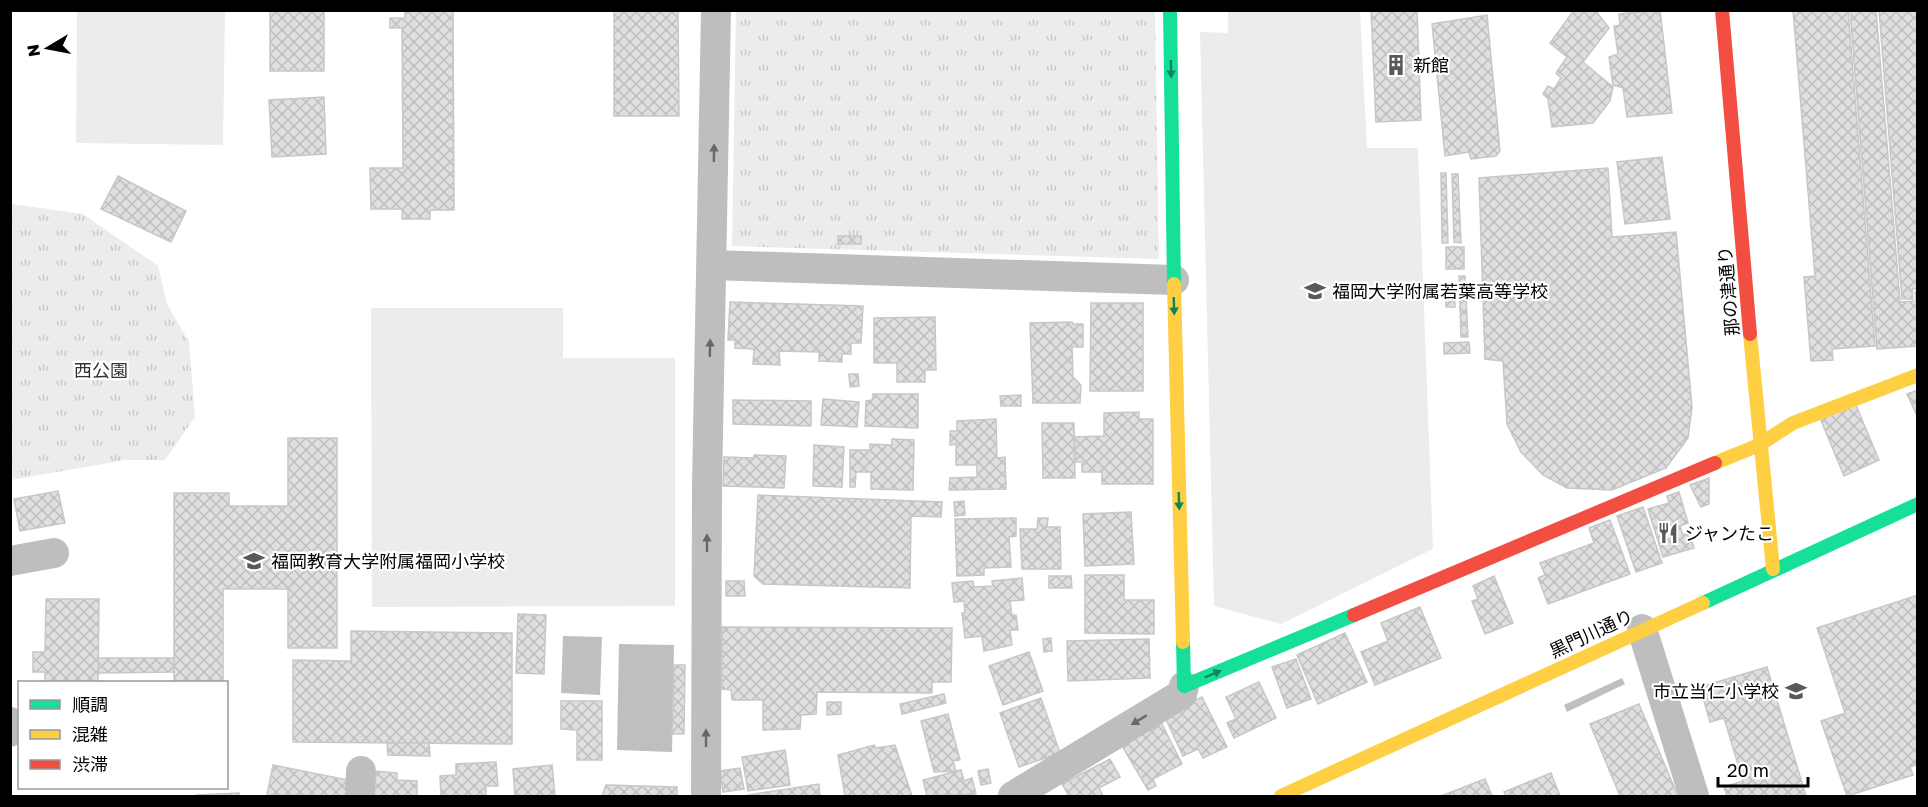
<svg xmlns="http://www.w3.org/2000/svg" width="1928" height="807" viewBox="0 0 1928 807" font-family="'Golos Text','Noto Sans JP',sans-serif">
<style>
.grass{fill:url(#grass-tufts)}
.pitch{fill:#ececec}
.water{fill:#bfbfbf}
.building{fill:url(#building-cross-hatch);stroke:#c7c7c7;stroke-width:1.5}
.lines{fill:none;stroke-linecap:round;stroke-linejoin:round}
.street{stroke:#bebebe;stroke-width:30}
.fast{stroke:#16e098;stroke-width:14}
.slow{stroke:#ffcf43;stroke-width:14}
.jam{stroke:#f24e42;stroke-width:14}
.oneway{fill:#0d865b}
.oneway2{fill:#686868}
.labels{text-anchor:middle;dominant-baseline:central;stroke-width:4.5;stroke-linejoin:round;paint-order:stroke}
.poi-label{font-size:18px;fill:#000;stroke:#fff;text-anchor:start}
.street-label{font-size:18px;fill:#000;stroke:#fff}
.park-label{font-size:18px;fill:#333;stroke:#fff}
</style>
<defs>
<pattern id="grass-tufts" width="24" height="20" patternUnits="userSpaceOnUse" patternTransform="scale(1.5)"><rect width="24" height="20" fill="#ececec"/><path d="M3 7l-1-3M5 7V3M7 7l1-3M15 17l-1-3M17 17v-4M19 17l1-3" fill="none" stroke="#c9c9c9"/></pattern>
<pattern id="building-cross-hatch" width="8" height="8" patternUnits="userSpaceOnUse" patternTransform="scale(1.5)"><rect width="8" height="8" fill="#dfdfdf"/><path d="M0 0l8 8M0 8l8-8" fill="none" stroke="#bebebe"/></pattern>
</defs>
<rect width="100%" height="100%" fill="#fff"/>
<!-- grass -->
<g class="grass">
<polygon points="736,11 1155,11 1159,259 732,246"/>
<polygon points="11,204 83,214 158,266 167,304 189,342 195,417 165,460 126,460 11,480"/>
</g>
<!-- pitch -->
<g class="pitch">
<polygon points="77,11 225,11 223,145 76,143"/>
<polygon points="1228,11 1360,11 1367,148 1418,148 1433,549 1281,624 1214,606 1200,32 1228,33"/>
<polygon points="371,308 563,308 563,358 675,358 675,606 372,607"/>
</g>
<!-- water -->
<g class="water">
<polygon points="563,636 602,637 600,695 561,693"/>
<polygon points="619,644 674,645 672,752 617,750"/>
<polygon points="1622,678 1625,684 1567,712 1564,705"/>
</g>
<!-- building -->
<g class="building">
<rect x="270" y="10" width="54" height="61"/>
<polygon points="405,10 453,10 454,210 430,210 430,219 402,219 402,209 371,209 370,168 403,168 402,28 390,28 390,18 405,18"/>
<polygon points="614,10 678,10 679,116 614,116"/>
<polygon points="1371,10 1417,10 1421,120 1376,122"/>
<polygon points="1574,10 1595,10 1609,28 1583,62 1613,87 1610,101 1593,123 1552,127 1548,99 1543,94 1548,86 1554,89 1561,78 1556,73 1567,57 1550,43"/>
<polygon points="1660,10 1672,113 1627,117 1623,88 1613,85 1609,57 1618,54 1614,26 1620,25 1619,14"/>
<polygon points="1793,10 1848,10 1875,346 1832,349 1833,360 1811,361 1804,277 1815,276"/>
<polygon points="1850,10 1876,10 1900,302 1916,301 1915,292 1918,292 1918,346 1877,349"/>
<polygon points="1879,10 1918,10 1918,289 1912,289 1913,299 1902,299"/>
<polygon points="1487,15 1500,151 1496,156 1471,159 1469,152 1445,156 1432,24"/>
<polygon points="324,97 326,154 272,157 269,100"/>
<polygon points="1662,157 1670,219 1625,224 1617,162"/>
<polygon points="1608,168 1612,237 1676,232 1692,407 1688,438 1666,468 1612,490 1567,488 1543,475 1521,452 1507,424 1503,361 1485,359 1479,178"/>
<polygon points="1441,173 1446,173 1448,243 1442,243"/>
<polygon points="1452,174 1458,174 1461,243 1454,242"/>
<polygon points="118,176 186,211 171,242 101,209"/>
<rect x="838" y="236" width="23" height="8"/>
<rect x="1446" y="247" width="18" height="22"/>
<polygon points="1459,276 1465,276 1468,337 1461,337"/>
<polygon points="1445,284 1454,284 1455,307 1446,307"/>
<polygon points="730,302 863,306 861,343 851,343 851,354 842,354 842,362 819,361 819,352 779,351 780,365 753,364 754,349 735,348 735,340 728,340"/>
<polygon points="1091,303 1143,303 1143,391 1090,391"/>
<polygon points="935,317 936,370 925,370 925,382 897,382 897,363 874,363 874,318"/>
<polygon points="1072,322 1073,324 1083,324 1083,347 1072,347 1073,377 1081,385 1080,403 1033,403 1030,323"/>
<polygon points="1469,342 1470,353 1444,354 1444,343"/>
<polygon points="849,374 858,374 859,386 850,387"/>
<polygon points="1918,390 1918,418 1907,394"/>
<polygon points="873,394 918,394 918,428 865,426 866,401 872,400"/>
<polygon points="1021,395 1021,406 1001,406 1000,396"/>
<polygon points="823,399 859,402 857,427 821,425"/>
<polygon points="733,400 811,401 811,426 733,424"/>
<polygon points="1855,403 1879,460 1844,476 1820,418"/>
<polygon points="1139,412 1139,419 1153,419 1153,484 1102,484 1102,472 1082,472 1082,462 1075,462 1074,437 1104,436 1104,413"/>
<polygon points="996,419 997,458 1005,457 1006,489 949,490 950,478 977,477 977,465 956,465 956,444 950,445 950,431 957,431 957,421"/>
<polygon points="1042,423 1074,423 1075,478 1043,478"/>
<polygon points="288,438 337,438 337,648 288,648 288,589 223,589 223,682 174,682 174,493 229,493 229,506 288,506"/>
<polygon points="892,439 914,440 913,490 871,489 871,472 856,472 855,487 850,487 850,450 870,450 870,444 892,445"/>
<polygon points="814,445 844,447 842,487 813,486"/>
<polygon points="754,455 786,456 784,488 723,486 724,457 754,458"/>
<polygon points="1709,478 1709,504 1701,507 1690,485"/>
<polygon points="58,491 65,523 20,531 14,499"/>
<polygon points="1679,492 1688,523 1680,526 1683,535 1689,533 1694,548 1663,557 1648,509 1669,503 1667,496"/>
<polygon points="758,495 942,502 941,517 911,516 910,588 763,584 754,576"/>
<polygon points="964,501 965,515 955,516 954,502"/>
<polygon points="1643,507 1662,563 1636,572 1617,516"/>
<polygon points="1131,512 1134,564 1085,566 1083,514"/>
<polygon points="1016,518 1016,536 1009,537 1011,567 984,568 984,575 957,576 955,519"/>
<polygon points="1038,518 1048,518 1047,527 1060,527 1061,569 1022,569 1020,529 1037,529"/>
<polygon points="1610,520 1630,574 1548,604 1538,578 1545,575 1540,563 1594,543 1589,528"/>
<polygon points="1085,575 1124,575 1124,600 1154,600 1154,634 1085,633"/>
<polygon points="1049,576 1071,576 1072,588 1049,588"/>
<polygon points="1494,576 1513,623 1485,634 1472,601 1478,599 1473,586"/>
<polygon points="1022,578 1024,600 1010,601 1012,615 1016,615 1018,630 1010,630 1012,645 984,651 982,636 965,638 962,613 965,613 964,601 954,602 952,583 973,581 974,587 993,586 992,581"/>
<polygon points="726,581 744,581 745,596 726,596"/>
<polygon points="1918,595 1918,764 1910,767 1913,775 1847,796 1821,721 1845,713 1817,628"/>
<polygon points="46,599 99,599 98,682 45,682 45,672 33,672 33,652 45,652"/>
<polygon points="1420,607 1441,658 1375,685 1361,652 1388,641 1381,623"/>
<polygon points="518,614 546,615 544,674 516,673"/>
<polygon points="722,627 952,628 951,682 932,682 932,693 817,692 816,714 801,715 800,729 763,730 763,700 732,700 731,690 722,689"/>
<polygon points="351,631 512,633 512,744 293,742 293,660 351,661"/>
<polygon points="1345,633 1367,682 1318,704 1297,655"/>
<polygon points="1051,638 1052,651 1044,652 1043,639"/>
<polygon points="1149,639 1150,678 1068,681 1067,641"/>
<polygon points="1029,652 1043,691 1003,705 989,666"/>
<polygon points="98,658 174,658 174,672 99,673"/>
<polygon points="1296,659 1311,699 1287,708 1272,667"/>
<polygon points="674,665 685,665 684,734 672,734"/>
<polygon points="1767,667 1806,796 1727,796 1724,787 1743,781 1724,718 1710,722 1700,687"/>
<polygon points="1259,682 1276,718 1234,738 1227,723 1236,719 1226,697"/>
<polygon points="944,694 946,703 902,714 900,704"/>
<polygon points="1202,697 1227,747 1203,758 1198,749 1183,756 1164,715"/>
<polygon points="1041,698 1060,753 1019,767 1000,713"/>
<polygon points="561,701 602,701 602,760 577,760 577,730 561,729"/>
<polygon points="827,702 841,702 841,714 827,715"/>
<polygon points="1639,704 1678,796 1620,796 1590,724"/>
<polygon points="948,714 960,760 953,761 956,771 934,772 921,721"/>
<polygon points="1160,720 1182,764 1153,779 1156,786 1148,790 1122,746"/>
<polygon points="387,743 429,743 430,756 388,755"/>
<polygon points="874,745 876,748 895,745 912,796 845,796 838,755"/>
<polygon points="785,750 790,785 748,791 742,757"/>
<polygon points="1110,759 1120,777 1099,788 1103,796 1069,796 1062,784"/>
<polygon points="496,762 498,786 486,786 486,796 441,796 440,776 456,775 456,764"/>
<polygon points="273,765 348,780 345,796 267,795"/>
<polygon points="552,765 555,796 515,796 513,769"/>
<polygon points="740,768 744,789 723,792 720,771"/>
<polygon points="988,769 991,783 981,785 978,771"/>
<polygon points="961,770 964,781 972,778 976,794 927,796 923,780"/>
<polygon points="374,771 397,773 397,780 417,781 417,796 373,796"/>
<polygon points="1551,773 1560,796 1506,796 1504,792"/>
<polygon points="1485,779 1492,796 1441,796"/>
<polygon points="819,784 820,796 749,796 748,795"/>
<polygon points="606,785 677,787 677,796 602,796"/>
<polygon points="239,793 239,796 198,796 197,795"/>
</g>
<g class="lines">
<!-- street -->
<g class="street">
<polyline points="712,265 1174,280"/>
<polyline points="10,561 54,553"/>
<polyline points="1642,629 1694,796"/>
<polyline points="10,722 10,732"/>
<polyline points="360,796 361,771"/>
<polyline points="706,796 707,486 716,10"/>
<polyline points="1013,796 1182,694 1184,686"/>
</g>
<!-- fast -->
<g class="fast">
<polyline points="1170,10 1174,284"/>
<polyline points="1703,603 1918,504"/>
<polyline points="1183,642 1184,686 1354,615"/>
</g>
<!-- slow -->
<g class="slow">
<polyline points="1174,284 1183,642"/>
<polyline points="1750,334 1773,569"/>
<polyline points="1715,463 1759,445 1793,423 1918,375"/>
<polyline points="1281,796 1703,603"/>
</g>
<!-- jam -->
<g class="jam">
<polyline points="1722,10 1750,334"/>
<polyline points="1354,615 1715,463"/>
</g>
</g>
<!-- one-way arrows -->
<defs><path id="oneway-solid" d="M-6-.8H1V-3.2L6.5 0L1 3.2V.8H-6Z" transform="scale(1.5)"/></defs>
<g class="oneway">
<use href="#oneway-solid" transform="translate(1171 69) rotate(89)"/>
<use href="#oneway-solid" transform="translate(1174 306) rotate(88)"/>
<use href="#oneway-solid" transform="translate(1179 501) rotate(88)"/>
<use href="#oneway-solid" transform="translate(1213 674) rotate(-23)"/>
</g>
<g class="oneway2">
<use href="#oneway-solid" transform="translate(714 153) rotate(-89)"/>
<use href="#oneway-solid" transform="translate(710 348) rotate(-89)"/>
<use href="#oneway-solid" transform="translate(707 543) rotate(-90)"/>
<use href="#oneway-solid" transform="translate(1139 720) rotate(149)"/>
<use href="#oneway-solid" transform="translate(706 738) rotate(-90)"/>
</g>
<!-- icons -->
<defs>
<symbol id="building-bare" viewBox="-9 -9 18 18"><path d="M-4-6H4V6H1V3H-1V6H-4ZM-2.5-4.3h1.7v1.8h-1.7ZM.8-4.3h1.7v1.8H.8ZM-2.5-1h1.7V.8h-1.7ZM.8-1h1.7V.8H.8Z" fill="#595959" stroke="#fff" stroke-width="2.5" paint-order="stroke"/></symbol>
<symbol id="school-bare" viewBox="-9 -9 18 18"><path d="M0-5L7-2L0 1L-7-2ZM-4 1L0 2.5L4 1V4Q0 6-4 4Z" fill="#595959" stroke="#fff" stroke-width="2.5" paint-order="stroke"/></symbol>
<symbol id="restaurant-bare" viewBox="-9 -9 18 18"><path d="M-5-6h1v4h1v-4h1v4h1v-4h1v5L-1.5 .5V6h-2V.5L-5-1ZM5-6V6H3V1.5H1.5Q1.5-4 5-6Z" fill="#595959" stroke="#fff" stroke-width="2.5" paint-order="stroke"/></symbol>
</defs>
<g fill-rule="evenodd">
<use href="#building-bare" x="1381" y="50" width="30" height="30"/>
<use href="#school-bare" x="1300" y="276" width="30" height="30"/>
<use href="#restaurant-bare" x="1653" y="518" width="30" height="30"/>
<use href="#school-bare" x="239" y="546" width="30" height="30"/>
<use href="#school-bare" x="1781" y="676" width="30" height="30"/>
</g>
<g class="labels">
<!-- poi labels -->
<g class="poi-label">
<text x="1413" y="65">新館</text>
<text x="1332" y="291">福岡大学附属若葉高等学校</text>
<text x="1685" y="533">ジャンたこ</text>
<text x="271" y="561">福岡教育大学附属福岡小学校</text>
<text x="1779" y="691" text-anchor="end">市立当仁小学校</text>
</g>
<!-- street labels -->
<g class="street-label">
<text transform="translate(1728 291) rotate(-95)">那の津通り</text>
<text transform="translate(1591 633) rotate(-25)">黒門川通り</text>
</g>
<!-- park labels -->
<g class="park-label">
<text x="101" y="370">西公園</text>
</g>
</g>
<!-- border -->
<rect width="1928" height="807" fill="none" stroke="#000000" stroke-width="24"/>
<!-- legend -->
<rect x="18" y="681" width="210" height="108" fill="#ffffff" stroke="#999999" stroke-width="1.5"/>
<rect x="30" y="700" width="30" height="9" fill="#16e098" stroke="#999999" stroke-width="1.5"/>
<text x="72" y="711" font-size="18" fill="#000000">順調</text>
<rect x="30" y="730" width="30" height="9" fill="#ffcf43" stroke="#999999" stroke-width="1.5"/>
<text x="72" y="741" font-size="18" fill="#000000">混雑</text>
<rect x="30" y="760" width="30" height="9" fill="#f24e42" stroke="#999999" stroke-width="1.5"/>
<text x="72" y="771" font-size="18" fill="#000000">渋滞</text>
<!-- north arrow -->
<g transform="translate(48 48) rotate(260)" stroke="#ffffff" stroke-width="4.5" paint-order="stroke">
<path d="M0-4.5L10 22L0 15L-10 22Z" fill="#000000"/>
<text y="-9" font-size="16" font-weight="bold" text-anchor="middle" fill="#000000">N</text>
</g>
<!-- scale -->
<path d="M1718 777v9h90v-9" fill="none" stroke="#000000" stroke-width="3"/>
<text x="1727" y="777" font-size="18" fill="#000000" stroke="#ffffff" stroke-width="4.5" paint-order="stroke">20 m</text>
</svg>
